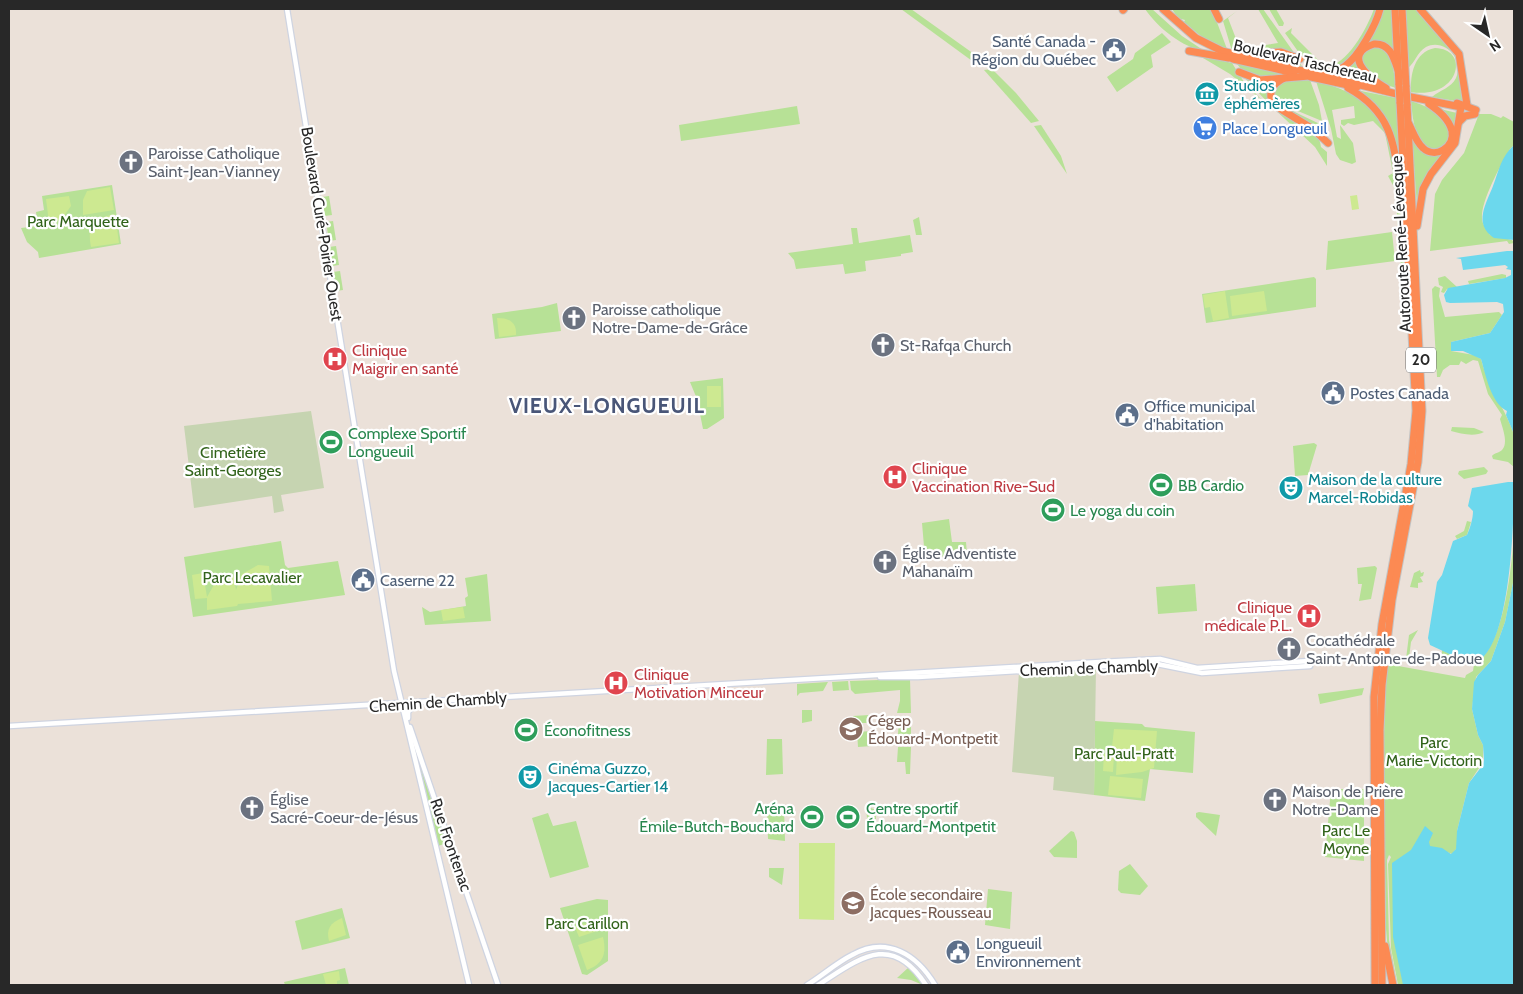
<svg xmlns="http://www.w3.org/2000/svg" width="1523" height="994" viewBox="0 0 1523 994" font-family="Cabin,sans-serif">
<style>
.green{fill:#b7e196}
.cemetery{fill:#c6d4b1}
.pitch{fill:#cde991}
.water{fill:#6cd8ed}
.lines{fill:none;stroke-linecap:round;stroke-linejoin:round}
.secondary-casing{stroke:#cfd4e1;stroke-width:7}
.highway-casing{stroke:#c3c3c3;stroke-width:9}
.secondary{stroke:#fff;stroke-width:4.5}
.highway{stroke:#fc8a53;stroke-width:7}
.highway-bridge-casing{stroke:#c3c3c3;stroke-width:9;stroke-linecap:butt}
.highway-bridge{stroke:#fc8a53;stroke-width:7}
.labels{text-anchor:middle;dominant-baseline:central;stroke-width:4.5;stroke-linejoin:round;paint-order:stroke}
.shield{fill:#fff;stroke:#686868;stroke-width:1}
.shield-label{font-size:15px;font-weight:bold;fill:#282828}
.service-label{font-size:16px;fill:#4e5e75;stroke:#fff;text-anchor:start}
.street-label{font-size:16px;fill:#282828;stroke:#fff}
.culture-label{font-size:16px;fill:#0d838f;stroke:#fff;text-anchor:start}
.shop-label{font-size:16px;fill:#366cbe;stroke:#fff;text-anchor:start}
.worship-label{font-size:16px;fill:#5b616d;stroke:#fff;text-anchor:start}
.park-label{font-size:16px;fill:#31631a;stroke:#fff}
.health-label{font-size:16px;fill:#be3a42;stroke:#fff;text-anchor:start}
.leisure-label{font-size:16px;fill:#27864d;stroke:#fff;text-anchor:start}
.education-label{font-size:16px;fill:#785e54;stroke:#fff;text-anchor:start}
.district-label{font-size:21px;font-weight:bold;letter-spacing:1px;fill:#495678;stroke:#fff}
</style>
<rect width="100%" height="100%" fill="#ebe1d9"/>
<!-- green -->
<g class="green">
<polygon points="901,9 911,9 988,64 979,66"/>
<path d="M1145 9H1152L1182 36 1206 52C1182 47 1158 28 1145 9Z"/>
<polygon points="1172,9 1212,9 1227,49 1202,37 1184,22 1185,20 1178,18"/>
<polygon points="1258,9 1263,9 1295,54 1232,51 1223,21 1237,11 1228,18 1240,49 1278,43"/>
<polygon points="1269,9 1276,9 1284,23 1283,26 1279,26"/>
<path d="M1374 9H1379C1374 24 1354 60 1340 67 1329 71 1319 70 1309 67L1285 33 1292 28 1291 33 1325 67C1347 66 1367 28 1374 9Z"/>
<polygon points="1381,9 1391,9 1394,51 1380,43 1360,55 1369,82 1333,74 1349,64"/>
<path d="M1405 9H1418L1458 54 1464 81 1462 102 1432 97C1440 90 1451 88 1456 78 1465 59 1444 38 1426 47 1417 52 1415 63 1408 68Z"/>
<polygon points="1162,33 1171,42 1151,55 1153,67 1117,92 1107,77 1133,59 1135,53"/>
<path d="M1372 46 1384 48 1392 60 1396 88C1380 83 1360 73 1363 54Z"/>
<path d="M1435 48C1471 49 1459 100 1411 92 1410 75 1414 52 1435 48Z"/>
<path d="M1251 54C1268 54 1291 50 1302 66Z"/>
<polygon points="1198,55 1232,63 1244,82 1264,102 1230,74"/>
<path d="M1237 64 1290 74C1272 78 1249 81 1237 64Z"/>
<polygon points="992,69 1016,93 1039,121 1031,123 984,70"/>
<path d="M1244 77 1259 82 1274 81 1271 87 1274 108C1287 119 1320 126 1321 147L1327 152V166L1315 147 1270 105Z"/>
<polygon points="1310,80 1319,105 1322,121 1293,109 1291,103 1280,105 1322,125 1325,139 1275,103 1273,92 1280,82"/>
<path d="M1316 81C1337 87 1358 94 1374 110 1400 136 1401 230 1404 267H1401L1396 200 1394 187 1388 176 1393 173 1385 133 1373 121 1354 125 1348 123 1344 126 1341 124V120L1355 118 1354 106 1332 110 1337 137 1341 139 1340 125 1353 143 1356 162 1352 164 1340 160 1336 154 1331 129Z"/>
<polygon points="1361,91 1396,98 1400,163 1393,136 1360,92"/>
<path d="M1411 101C1430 107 1448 117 1450 138L1443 149 1428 150C1414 135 1413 121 1411 101Z"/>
<polygon points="797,106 800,124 681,141 679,125"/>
<path d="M1440 109 1457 113 1453 143 1427 177 1417 206 1412 138C1418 141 1421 150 1429 153 1434 155 1440 154 1445 151 1463 140 1448 121 1440 109Z"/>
<path d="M1479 114H1491L1501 118 1503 116 1514 122V145L1510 149C1501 165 1481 200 1482 218 1482 225 1487 229 1490 235L1512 240 1514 243 1509 244 1507 241 1430 251 1435 194 1442 180 1464 153Z"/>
<polygon points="1041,125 1061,156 1067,174 1034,126"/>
<polygon points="112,185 121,244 39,258 38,252 27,242 21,228 38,226 36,212 44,210 42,196"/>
<polygon points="329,196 332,215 325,216 322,197"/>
<polygon points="919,217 922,235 916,235 913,220"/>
<polygon points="333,221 336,240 329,241 326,222"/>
<polygon points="851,228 857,228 859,243 910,235 913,252 901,254 901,256 865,261 866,271 845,274 843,264 796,269 794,260 788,253 853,244"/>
<polygon points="1392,232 1395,261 1326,270 1328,241"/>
<polygon points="336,246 339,265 332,266 329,247"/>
<polygon points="340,271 343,290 336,291 333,272"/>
<polygon points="1502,274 1506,275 1506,278 1469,284 1468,281"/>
<polygon points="1445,276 1457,287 1447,289 1444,293 1441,292 1443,287 1439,285 1438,278"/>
<polygon points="1314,277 1316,279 1316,307 1206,323 1202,294"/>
<path d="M1435 286 1440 288 1439 296 1445 317 1499 312 1502 315 1490 333 1451 342V351L1474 355 1481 359C1489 390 1504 406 1513 432 1517 442 1514 456 1514 467L1508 462 1493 459 1492 456C1494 453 1499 453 1502 450 1509 443 1502 427 1500 419L1502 415 1488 394 1478 361 1473 360 1466 364 1461 361 1459 365H1450L1443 370 1440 377H1437L1432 289Z"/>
<polygon points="557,303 561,331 495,339 492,314 542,307"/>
<polygon points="723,378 724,418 707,429 703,429 697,399 690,382"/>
<path d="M1452 427 1474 428 1484 432C1475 437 1461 434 1451 431Z"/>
<polygon points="1314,443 1317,445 1308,475 1295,476 1293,446"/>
<polygon points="1484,467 1488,471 1486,474 1464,479 1458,474 1459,471"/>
<polygon points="949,519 952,542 966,542 967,554 925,558 922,523"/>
<polygon points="1467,521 1471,522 1467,535 1457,539 1455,536 1464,531"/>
<path d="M1514 534V578L1505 622 1491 661 1476 677 1472 709 1478 735 1483 745V762L1469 783 1457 831V848L1452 854 1447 852 1403 985H1398L1391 948 1388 864 1391 857 1389 855 1387 860 1389 940 1397 985H1395L1388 951 1386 929 1383 755 1387 664 1465 678 1466 675 1473 671 1474 664C1504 650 1512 564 1514 534Z"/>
<polygon points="281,541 285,565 288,568 338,561 345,595 193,617 184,557"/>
<polygon points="1375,566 1377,568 1371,599 1359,601 1362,584 1358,584 1357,568"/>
<polygon points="1420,570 1421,573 1424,572 1423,576 1420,577 1423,582 1418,583 1418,588 1410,587 1414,573"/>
<polygon points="487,574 491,621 425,625 422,607 430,612 466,606 465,598 468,596 465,578"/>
<polygon points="1195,584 1197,611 1158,614 1156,587"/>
<polygon points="1418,630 1411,642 1409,658 1406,659 1409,635"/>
<polygon points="1442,650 1464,660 1461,662 1442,655"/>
<polygon points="910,679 911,713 897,713 900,701 900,690 855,694 851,690 850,681"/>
<polygon points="848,681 849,690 833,691 832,682"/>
<polygon points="828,682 823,691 800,693 797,696 797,684"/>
<polygon points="1364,688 1362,695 1320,704 1318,694"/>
<polygon points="403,704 450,842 435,847"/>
<polygon points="802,710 812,710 812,721 802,723"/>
<polygon points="869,715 870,723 854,723 853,716"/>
<polygon points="1095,721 1142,724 1145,727 1195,732 1193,773 1150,769 1145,801 1094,795"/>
<polygon points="899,722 911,722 911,744 897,745"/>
<polygon points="871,731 872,746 858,747 857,732"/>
<polygon points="767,739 782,739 783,774 766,775"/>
<polygon points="898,747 911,747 910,774 906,774 905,762 897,762"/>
<polygon points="1331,789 1364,789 1364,861 1325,857"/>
<polygon points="767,805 784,808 785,841 768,839"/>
<polygon points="866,806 876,810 876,830 868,830"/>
<polygon points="1199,812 1220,815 1216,836 1196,817 1196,813"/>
<polygon points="548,813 553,826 576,821 589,867 550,878 532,818"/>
<polygon points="1071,831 1074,832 1077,841 1077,858 1054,857 1049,851"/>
<polygon points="1130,864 1148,886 1140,895 1121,893 1118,890 1119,871"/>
<polygon points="769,868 784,868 782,885 769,877"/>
<polygon points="988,889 1012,892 1010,929 985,925"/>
<polygon points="597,899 608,900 608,961 587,975 582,974 560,908"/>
<polygon points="342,908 350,938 302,950 295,921"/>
<polygon points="909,967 923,985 911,980 897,978"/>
<polygon points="345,968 349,985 285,985 284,982"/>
</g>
<!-- cemetery -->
<g class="cemetery">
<polygon points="311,411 324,488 281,495 284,511 274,513 272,496 194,508 184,426"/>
<polygon points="1096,668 1094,795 1053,790 1054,777 1012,772 1019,672"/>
</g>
<!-- pitch -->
<g class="pitch">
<polygon points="110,187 114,210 83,215 83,200 87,191"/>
<polygon points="1357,195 1359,209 1352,210 1350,196"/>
<polygon points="69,196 71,206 61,220 49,222 46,199"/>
<path d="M115 214 119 243 91 247C87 224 92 219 115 214Z"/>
<polygon points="1225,291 1229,318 1213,321 1210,307 1205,308 1203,295"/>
<polygon points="1264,291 1267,311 1232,316 1230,296"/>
<path d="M497 318C509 318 517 322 516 335L499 337Z"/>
<rect x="707" y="386" width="14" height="21"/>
<polygon points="258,565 269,566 272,601 238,604 237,606 207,610 207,598 195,599 192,575 203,573 207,597 215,583 233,574 236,590 242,574"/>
<polygon points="463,607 465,618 443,621 441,610"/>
<polygon points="1114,729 1157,731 1154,768 1142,772 1116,775 1117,756 1114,755 1113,772 1103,771 1104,754 1115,754 1112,747"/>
<polygon points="1110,776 1143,779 1141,798 1108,795"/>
<polygon points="799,843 835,843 834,920 799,919"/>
<path d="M342 918 346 935 329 941C326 929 330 923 342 918Z"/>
<polygon points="597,920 600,930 579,937 575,927"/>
<path d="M603 937C607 954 603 964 587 970L578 945Z"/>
<polygon points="339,971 340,980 337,981 337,985 326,985 323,974"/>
</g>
<!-- water -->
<g class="water">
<path d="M1514 145V240L1494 238C1473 224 1486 204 1493 186 1499 170 1501 157 1514 145Z"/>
<path d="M1507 251H1514V434L1506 415 1507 411C1491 403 1486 376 1481 359L1463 351H1451V342L1490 333 1504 312 1503 304 1497 302 1450 303 1446 302 1444 295 1448 288 1505 278 1511 275V270L1506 269 1508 267 1505 265 1463 270 1461 259 1456 258Z"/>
<path d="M1508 482H1514C1514 514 1512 658 1471 664L1430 645 1428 638 1437 582 1442 575 1453 541 1467 535C1470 528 1473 519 1473 511L1468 506 1472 488Z"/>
<polygon points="1514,578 1514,985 1403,985 1393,937 1392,863 1411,850 1425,826 1433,833 1429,842 1430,846 1442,848 1451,854 1456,849 1457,831 1469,783 1482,766 1484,760 1483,745 1478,735 1472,709 1474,682 1478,675 1491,661 1505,622"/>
</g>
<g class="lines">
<defs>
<g id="secondary">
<polyline points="287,9 394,671 469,985"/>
<polyline points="880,677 918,677 1152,663 1202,673 1310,666"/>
<polyline points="408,718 408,712 416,703"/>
<polyline points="9,726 1100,662 1160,659 1197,668 1309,661"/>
<polyline points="410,727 498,985"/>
<path d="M807 985C822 976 836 963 852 955 887 935 917 955 935 985"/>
<path d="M818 985C859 959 891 931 926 985"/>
</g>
<g id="highway">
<polyline points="1163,9 1196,38 1222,51 1401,95 1461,107 1455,143 1431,174 1423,189 1417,226"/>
<polyline points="1214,9 1219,19"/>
<polyline points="1395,9 1399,85"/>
<polyline points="1402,9 1406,87"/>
<polyline points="1420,9 1459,54 1467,105"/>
<polyline points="1123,10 1124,9"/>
<polyline points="1189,51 1229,58"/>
<polyline points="1242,54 1281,52 1300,59"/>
<polyline points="1233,59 1294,73"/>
<polyline points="1239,72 1260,80 1309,76"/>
<path d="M1323 74C1330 72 1338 71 1345 66 1359 56 1376 25 1380 9"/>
<polyline points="1311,77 1357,87"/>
<path d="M1284 78C1272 84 1267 93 1274 105L1313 129 1328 143"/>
<path d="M1348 88C1399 116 1394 155 1402 206"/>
<path d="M1386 88C1371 80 1340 55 1374 44 1391 43 1394 59 1399 73"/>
<polyline points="1457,103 1476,110"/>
<polyline points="1459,122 1465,116 1475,114"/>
<path d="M1409 124C1413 132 1416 142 1423 148 1435 159 1455 148 1452 131 1449 119 1439 111 1429 104"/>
<polyline points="1385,946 1393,985"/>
<polyline points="1375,985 1374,697 1382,624 1411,464 1416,411 1400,102"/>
<polyline points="1382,985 1380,730 1382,685 1392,600 1418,462 1422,411 1407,104"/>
</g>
</defs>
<!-- secondary casing -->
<use href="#secondary" class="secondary-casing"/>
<!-- highway casing -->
<use href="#highway" class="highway-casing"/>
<!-- secondary -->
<use href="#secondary" class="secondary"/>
<!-- highway -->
<use href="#highway" class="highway"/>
<defs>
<g id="highway-bridge">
<polyline points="1399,85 1400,102"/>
<polyline points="1406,87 1407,104"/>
</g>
</defs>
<!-- highway-bridge casing -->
<use href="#highway-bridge" class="highway-bridge-casing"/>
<!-- highway-bridge -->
<use href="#highway-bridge" class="highway-bridge"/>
</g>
<!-- icons -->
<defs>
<symbol id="civic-disc" viewBox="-11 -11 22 22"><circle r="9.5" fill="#5c6f8a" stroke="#fff"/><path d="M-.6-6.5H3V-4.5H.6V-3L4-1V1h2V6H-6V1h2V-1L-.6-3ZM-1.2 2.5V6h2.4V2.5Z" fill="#fff"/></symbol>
<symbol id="museum-disc" viewBox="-11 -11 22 22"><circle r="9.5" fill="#0f9aa8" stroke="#fff"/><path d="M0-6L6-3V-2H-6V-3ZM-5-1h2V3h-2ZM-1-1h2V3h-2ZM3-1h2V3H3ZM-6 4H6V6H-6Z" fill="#fff"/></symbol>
<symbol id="supermarket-disc" viewBox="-11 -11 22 22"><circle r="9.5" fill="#3f7fe0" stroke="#fff"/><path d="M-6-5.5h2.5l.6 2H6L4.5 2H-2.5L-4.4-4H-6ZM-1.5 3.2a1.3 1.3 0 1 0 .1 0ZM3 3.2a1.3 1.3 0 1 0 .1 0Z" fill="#fff"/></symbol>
<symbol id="church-disc" viewBox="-11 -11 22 22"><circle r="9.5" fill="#6b7280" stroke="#fff"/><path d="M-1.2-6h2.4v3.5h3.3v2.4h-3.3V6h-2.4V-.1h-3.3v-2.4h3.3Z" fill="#fff"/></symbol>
<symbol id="hospital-disc" viewBox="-11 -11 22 22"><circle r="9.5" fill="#e0444e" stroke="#fff"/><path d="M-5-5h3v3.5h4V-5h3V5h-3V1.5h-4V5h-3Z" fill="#fff"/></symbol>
<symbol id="stadium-disc" viewBox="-11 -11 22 22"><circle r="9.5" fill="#2e9e5b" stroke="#fff"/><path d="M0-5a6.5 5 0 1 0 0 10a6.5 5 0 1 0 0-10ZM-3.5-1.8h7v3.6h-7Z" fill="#fff"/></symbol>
<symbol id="theatre-disc" viewBox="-11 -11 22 22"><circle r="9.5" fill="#0f9aa8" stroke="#fff"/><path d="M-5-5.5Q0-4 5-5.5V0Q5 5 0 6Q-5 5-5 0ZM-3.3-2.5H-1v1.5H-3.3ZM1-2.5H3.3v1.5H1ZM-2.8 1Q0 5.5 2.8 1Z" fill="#fff"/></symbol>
<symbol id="university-disc" viewBox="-11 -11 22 22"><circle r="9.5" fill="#8d6e63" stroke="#fff"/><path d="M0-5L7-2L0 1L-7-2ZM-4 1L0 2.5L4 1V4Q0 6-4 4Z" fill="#fff"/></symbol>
<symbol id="school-disc" viewBox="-11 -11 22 22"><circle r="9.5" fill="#8d6e63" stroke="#fff"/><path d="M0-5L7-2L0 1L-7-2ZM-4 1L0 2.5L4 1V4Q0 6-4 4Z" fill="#fff"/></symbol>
</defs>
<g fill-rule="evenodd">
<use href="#civic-disc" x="1100" y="36" width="28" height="28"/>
<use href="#museum-disc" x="1193" y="80" width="28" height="28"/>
<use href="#supermarket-disc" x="1191" y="114" width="28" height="28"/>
<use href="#church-disc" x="117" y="148" width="28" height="28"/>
<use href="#church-disc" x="560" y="304" width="28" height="28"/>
<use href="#church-disc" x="869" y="331" width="28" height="28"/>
<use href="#hospital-disc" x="321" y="345" width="28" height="28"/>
<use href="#civic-disc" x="1319" y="379" width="28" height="28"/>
<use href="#civic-disc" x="1113" y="401" width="28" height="28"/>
<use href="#stadium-disc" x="317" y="428" width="28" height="28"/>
<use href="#hospital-disc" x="881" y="463" width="28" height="28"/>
<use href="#stadium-disc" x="1147" y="471" width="28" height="28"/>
<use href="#theatre-disc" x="1277" y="474" width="28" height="28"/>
<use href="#stadium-disc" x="1039" y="496" width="28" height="28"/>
<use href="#church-disc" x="871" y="548" width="28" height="28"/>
<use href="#civic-disc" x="349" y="566" width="28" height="28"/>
<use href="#hospital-disc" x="1295" y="602" width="28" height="28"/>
<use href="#church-disc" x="1275" y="635" width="28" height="28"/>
<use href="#hospital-disc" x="602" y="669" width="28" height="28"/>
<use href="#university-disc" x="837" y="715" width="28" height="28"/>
<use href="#stadium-disc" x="512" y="716" width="28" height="28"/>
<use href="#theatre-disc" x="516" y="763" width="28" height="28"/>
<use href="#church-disc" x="1261" y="786" width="28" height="28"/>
<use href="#church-disc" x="238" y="794" width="28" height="28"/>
<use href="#stadium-disc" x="798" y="803" width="28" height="28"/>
<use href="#stadium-disc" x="834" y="803" width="28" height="28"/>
<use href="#school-disc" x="839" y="889" width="28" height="28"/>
<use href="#civic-disc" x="944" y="938" width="28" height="28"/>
</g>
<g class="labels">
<!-- shield labels -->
<rect class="shield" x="1406" y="347.5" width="30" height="25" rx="4"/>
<g class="shield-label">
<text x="1421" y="360">20</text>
</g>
<!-- service labels -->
<g class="service-label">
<text x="1096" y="41" text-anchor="end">Santé Canada -<tspan x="1096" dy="18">Région du Québec</tspan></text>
<text x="1350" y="393">Postes Canada</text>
<text x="1144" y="406">Office municipal<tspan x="1144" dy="18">d'habitation</tspan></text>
<text x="380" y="580">Caserne 22</text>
<text x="976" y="943">Longueuil<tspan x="976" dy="18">Environnement</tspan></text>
</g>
<!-- street labels -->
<g class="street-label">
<text transform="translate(1305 61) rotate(13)">Boulevard Taschereau</text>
<text transform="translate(322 224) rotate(81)">Boulevard Curé-Poirier Ouest</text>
<text transform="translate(1401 244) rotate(-93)">Autoroute René-Lévesque</text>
<text transform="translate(1089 668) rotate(-2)">Chemin de Chambly</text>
<text transform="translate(438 702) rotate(-4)">Chemin de Chambly</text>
<text transform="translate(451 845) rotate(71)">Rue Frontenac</text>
</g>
<!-- culture labels -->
<g class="culture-label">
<text x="1224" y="85">Studios<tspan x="1224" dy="18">éphémères</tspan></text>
<text x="1308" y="479">Maison de la culture<tspan x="1308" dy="18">Marcel-Robidas</tspan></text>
<text x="548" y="768">Cinéma Guzzo,<tspan x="548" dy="18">Jacques-Cartier 14</tspan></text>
</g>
<!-- shop labels -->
<g class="shop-label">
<text x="1222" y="128">Place Longueuil</text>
</g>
<!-- worship labels -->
<g class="worship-label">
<text x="148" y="153">Paroisse Catholique<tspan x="148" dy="18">Saint-Jean-Vianney</tspan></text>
<text x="592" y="309">Paroisse catholique<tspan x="592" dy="18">Notre-Dame-de-Grâce</tspan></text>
<text x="900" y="345">St-Rafqa Church</text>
<text x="902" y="553">Église Adventiste<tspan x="902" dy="18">Mahanaïm</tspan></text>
<text x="1306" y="640">Cocathédrale<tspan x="1306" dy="18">Saint-Antoine-de-Padoue</tspan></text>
<text x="1292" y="791">Maison de Prière<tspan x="1292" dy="18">Notre-Dame</tspan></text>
<text x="270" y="799">Église<tspan x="270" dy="18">Sacré-Coeur-de-Jésus</tspan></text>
</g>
<!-- park labels -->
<g class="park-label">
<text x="78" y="221">Parc Marquette</text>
<text x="233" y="452">Cimetière<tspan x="233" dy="18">Saint-Georges</tspan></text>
<text x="252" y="577">Parc Lecavalier</text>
<text x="1434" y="742">Parc<tspan x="1434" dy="18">Marie-Victorin</tspan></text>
<text x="1124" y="753">Parc Paul-Pratt</text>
<text x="1346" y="830">Parc Le<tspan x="1346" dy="18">Moyne</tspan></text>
<text x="587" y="923">Parc Carillon</text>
</g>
<!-- health labels -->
<g class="health-label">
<text x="352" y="350">Clinique<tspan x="352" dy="18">Maigrir en santé</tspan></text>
<text x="912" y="468">Clinique<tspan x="912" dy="18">Vaccination Rive-Sud</tspan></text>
<text x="1292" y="607" text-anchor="end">Clinique<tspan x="1292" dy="18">médicale P.L.</tspan></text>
<text x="634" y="674">Clinique<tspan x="634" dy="18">Motivation Minceur</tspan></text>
</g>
<!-- leisure labels -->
<g class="leisure-label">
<text x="348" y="433">Complexe Sportif<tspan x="348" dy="18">Longueuil</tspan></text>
<text x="1178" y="485">BB Cardio</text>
<text x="1070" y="510">Le yoga du coin</text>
<text x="544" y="730">Éconofitness</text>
<text x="794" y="808" text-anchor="end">Aréna<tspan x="794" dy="18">Émile-Butch-Bouchard</tspan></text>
<text x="866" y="808">Centre sportif<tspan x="866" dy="18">Édouard-Montpetit</tspan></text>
</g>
<!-- education labels -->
<g class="education-label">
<text x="868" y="720">Cégep<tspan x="868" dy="18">Édouard-Montpetit</tspan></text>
<text x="870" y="894">École secondaire<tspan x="870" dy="18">Jacques-Rousseau</tspan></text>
</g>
<!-- district labels -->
<g class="district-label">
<text x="607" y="405">VIEUX-LONGUEUIL</text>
</g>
</g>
<!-- border -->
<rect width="1523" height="994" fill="none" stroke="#282828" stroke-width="20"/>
<!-- north arrow -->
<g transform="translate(1488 35) rotate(146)" stroke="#ffffff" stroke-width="4" paint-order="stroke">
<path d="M0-4L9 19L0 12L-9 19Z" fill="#282828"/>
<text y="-8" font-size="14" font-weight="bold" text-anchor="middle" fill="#282828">N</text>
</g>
</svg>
